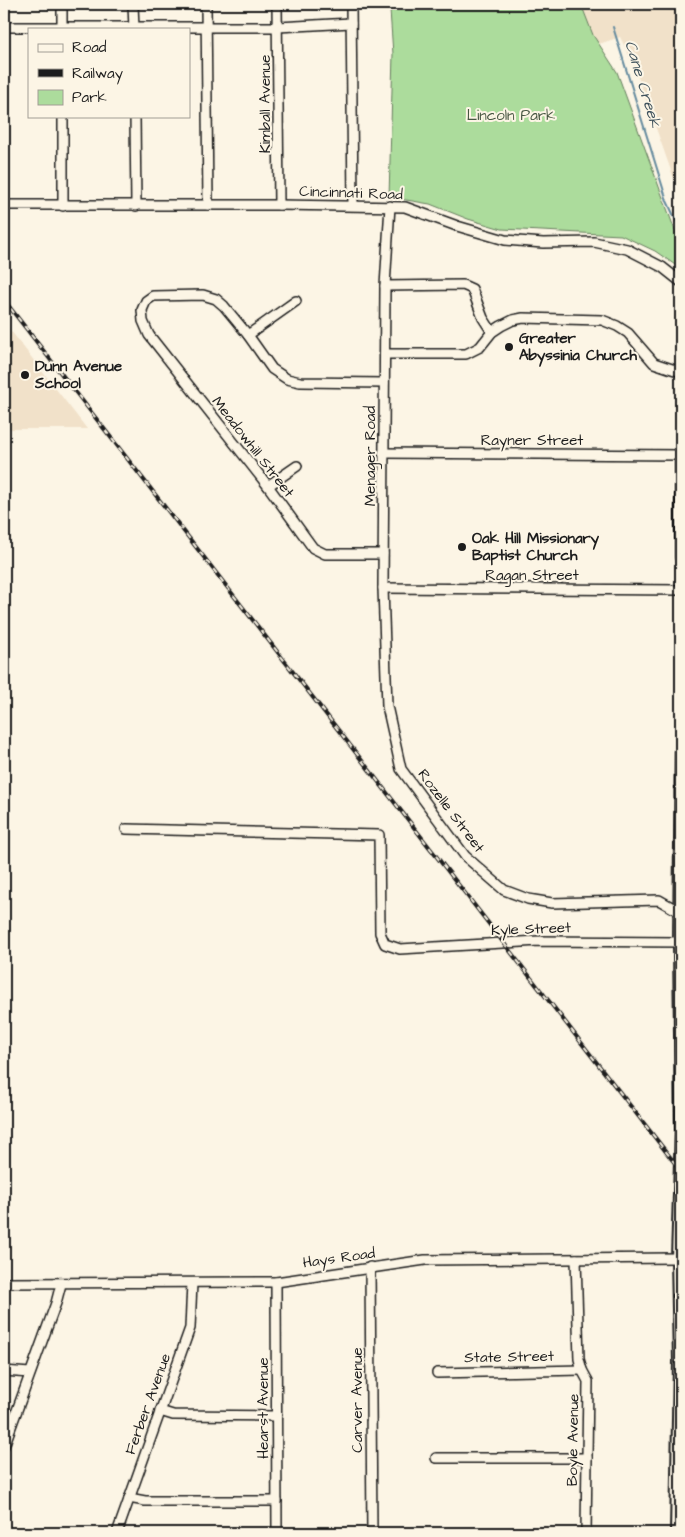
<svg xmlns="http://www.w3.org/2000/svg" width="685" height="1537" viewBox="0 0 685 1537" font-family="'Architects Daughter',sans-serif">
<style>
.built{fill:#f1e1c9}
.green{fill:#acdc9c;stroke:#647c5c}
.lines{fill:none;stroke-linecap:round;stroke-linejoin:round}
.stream{stroke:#648a9e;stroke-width:2}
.minor-casing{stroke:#1c1c1c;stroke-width:12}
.major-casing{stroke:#1c1c1c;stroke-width:14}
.minor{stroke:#fcf5e5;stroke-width:9}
.major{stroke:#fcf5e5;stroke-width:10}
.rail-casing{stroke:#1c1c1c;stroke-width:4}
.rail{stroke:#fcf5e5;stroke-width:2;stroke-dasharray:5.5;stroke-linecap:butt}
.poi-dot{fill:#1c1c1c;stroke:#fcf5e5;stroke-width:2}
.labels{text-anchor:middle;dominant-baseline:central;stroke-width:4;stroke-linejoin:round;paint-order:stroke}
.street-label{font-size:15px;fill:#1c1c1c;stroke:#fcf5e5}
.park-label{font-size:15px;fill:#475642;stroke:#fcf5e5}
.poi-label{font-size:15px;font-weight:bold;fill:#1c1c1c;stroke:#fcf5e5;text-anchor:start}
.water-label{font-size:16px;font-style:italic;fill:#40535d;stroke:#fcf5e5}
</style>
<rect width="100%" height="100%" fill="#fcf5e5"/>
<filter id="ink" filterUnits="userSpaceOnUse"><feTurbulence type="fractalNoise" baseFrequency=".02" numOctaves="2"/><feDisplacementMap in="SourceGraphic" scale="10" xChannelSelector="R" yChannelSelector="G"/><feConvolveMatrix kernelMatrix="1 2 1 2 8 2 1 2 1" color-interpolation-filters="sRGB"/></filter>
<g filter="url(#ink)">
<!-- built -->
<g class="built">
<polygon points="581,4 681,4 681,199 633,63 620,37 599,44 593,35"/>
<polygon points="4,322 87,429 4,429"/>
</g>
<!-- green -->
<polygon class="green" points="391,4 581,4 593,35 617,72 681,247 681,269 655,251 621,235 502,229 468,219 430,204 389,197 393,54 390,10"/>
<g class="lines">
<!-- stream -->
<polyline class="stream" points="613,27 667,201 681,231"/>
<defs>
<g id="minor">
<polyline points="62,4 62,29"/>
<polyline points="133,4 134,29"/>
<polyline points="206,4 208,205"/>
<polyline points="277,4 279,205"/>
<polyline points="351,4 353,205"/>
<polyline points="4,27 278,27 351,23"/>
<polyline points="63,116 63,206"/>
<polyline points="135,116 136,206"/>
<polyline points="4,205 279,205 405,207 457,226 505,240 543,243 594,242 627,249 662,267 681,282"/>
<polyline points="390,206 385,286 383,588 387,706 401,769 465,856 504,890 528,899 552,903 659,900 680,912"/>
<polyline points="385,286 463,285 472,289 483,318 492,332"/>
<polyline points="248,335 296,301"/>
<polyline points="385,354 466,354 480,347 492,332 501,326 513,320 523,318 602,320 617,326 628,333 654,363 681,372"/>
<polyline points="383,453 681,455"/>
<polyline points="268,486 297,466"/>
<polyline points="383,554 325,554 313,548 268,486 149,335 143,321 142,310 146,301 153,296 203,295 216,299 224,306 248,335 272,369 287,379 300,382 384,383"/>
<polyline points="383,588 681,590"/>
<polyline points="126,829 379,835 380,933 385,944 400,949 539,941 679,942"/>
<polyline points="576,1259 579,1359 582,1370 588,1381 586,1533"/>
<polyline points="370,1267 372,1533"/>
<polyline points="276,1282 277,1533"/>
<polyline points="4,1283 276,1282 425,1260 677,1258"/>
<polyline points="4,1371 30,1373"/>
<polyline points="437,1373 582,1370"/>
<polyline points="160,1411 173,1415 277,1416"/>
<polyline points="4,1446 56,1303 61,1284"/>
<polyline points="436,1458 587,1458"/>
<polyline points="129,1498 145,1501 277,1501"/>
<polyline points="117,1533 190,1328 192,1283"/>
</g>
<g id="major">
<polyline points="681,454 681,557"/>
<polyline points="676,1533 679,1361 677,1258 681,1129 679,942 681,742"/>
</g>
</defs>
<!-- minor casing -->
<use href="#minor" class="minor-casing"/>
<!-- major casing -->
<use href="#major" class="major-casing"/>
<!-- minor -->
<use href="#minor" class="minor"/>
<!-- major -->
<use href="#major" class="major"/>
<defs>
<polyline id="rail" points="4,300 681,1171"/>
</defs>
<!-- rail casing -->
<use href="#rail" class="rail-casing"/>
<!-- rail -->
<use href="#rail" class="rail"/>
</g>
</g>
<!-- markers -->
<g class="poi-dot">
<circle cx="509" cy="347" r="5"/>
<circle cx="25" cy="375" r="5"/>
<circle cx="462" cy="547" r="5"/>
</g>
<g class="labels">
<!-- street labels -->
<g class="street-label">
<text transform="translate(265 104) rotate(-90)">Kimball Avenue</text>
<text transform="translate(351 193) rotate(2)">Cincinnati Road</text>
<text x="532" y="440">Rayner Street</text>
<text transform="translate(253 447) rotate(52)">Meadowhill Street</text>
<text transform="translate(370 456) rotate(-90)">Menager Road</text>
<text x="532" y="575">Ragan Street</text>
<text transform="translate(451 811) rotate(53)">Rozelle Street</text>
<text transform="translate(531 929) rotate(-2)">Kyle Street</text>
<text transform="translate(339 1258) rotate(-8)">Hays Road</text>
<text transform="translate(509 1357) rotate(-1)">State Street</text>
<text transform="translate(357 1400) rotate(-90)">Carver Avenue</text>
<text transform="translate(148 1404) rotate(-70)">Ferber Avenue</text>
<text transform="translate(263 1408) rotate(-90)">Hearst Avenue</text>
<text transform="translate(573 1440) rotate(-89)">Boyle Avenue</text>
</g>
<!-- park labels -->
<g class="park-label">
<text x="511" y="115">Lincoln Park</text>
</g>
<!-- poi labels -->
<g class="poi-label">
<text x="519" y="338">Greater<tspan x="519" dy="17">Abyssinia Church</tspan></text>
<text x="35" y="366">Dunn Avenue<tspan x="35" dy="17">School</tspan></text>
<text x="472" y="538">Oak Hill Missionary<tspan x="472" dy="17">Baptist Church</tspan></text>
</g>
<!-- water labels -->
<g class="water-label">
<text transform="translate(643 84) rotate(73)">Cane Creek</text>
</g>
</g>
<!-- margin -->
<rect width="685" height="1537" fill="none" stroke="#fcf5e5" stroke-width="20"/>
<rect x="10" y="10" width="665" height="1517" fill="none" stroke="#1c1c1c" stroke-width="2" filter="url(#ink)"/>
<!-- legend -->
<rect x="28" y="28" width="162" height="90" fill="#fcf5e5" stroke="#a29e95"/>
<rect x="38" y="44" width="25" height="8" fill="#fcf5e5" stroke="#a29e95"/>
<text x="72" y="52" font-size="15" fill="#1c1c1c">Road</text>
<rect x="38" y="69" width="25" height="8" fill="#1c1c1c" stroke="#a29e95"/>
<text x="72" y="78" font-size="15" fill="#1c1c1c">Railway</text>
<rect x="38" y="90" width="25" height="15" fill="#acdc9c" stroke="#a29e95"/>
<text x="72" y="102" font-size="15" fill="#1c1c1c">Park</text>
</svg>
